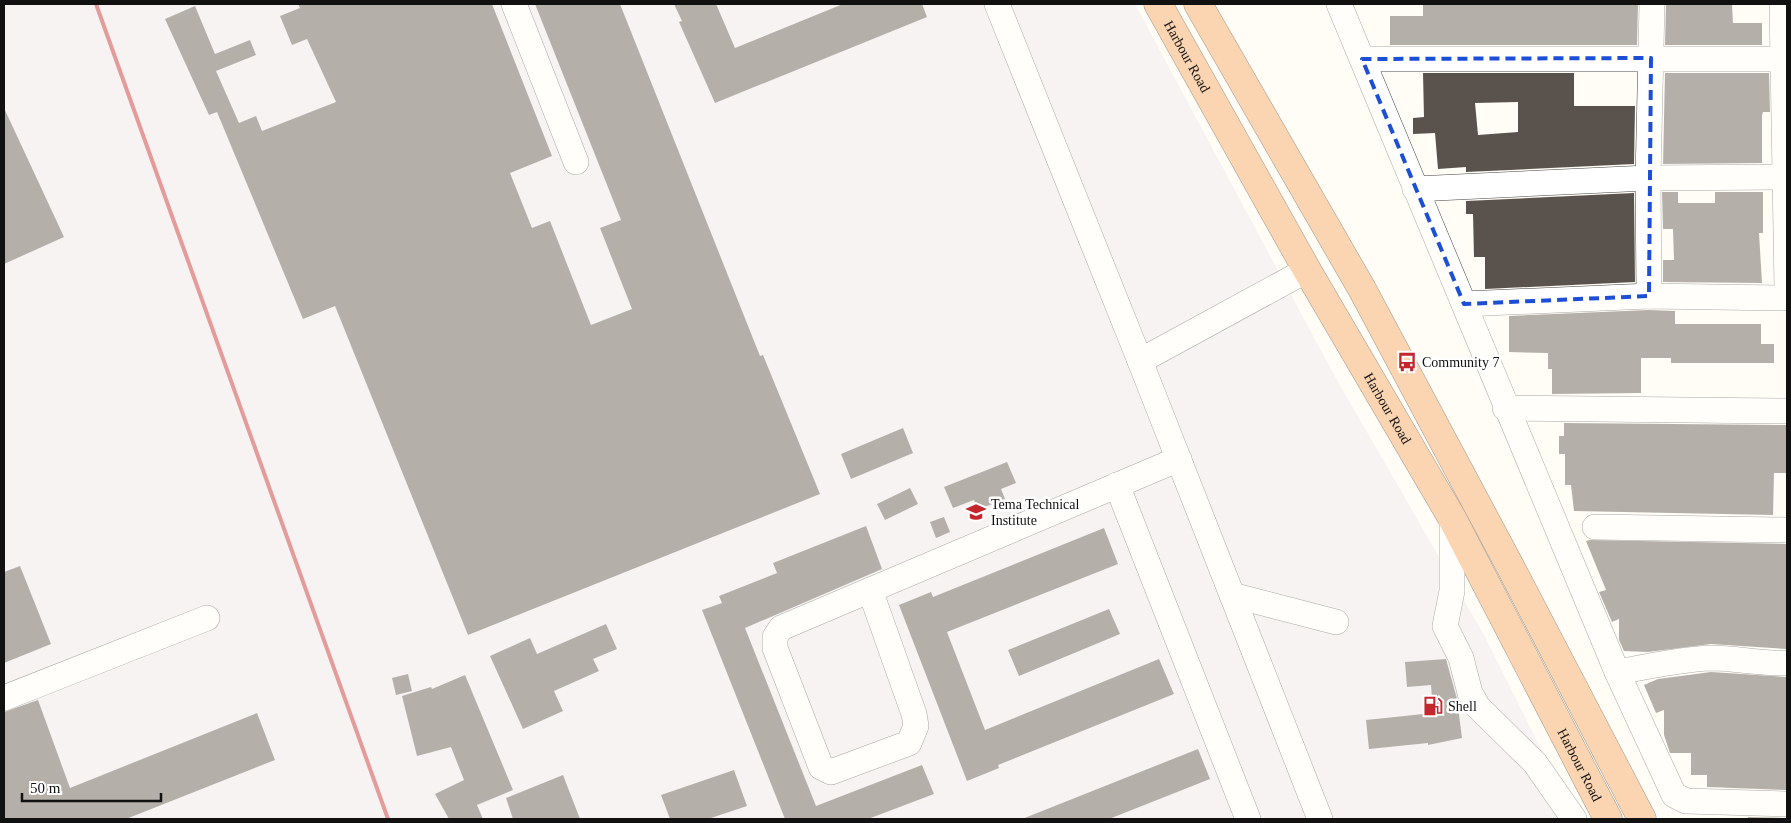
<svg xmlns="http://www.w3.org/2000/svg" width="1791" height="823" viewBox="0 0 1791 823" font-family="'Times New Roman',serif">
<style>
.industrial{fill:#eee6ef}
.building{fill:#5a524d;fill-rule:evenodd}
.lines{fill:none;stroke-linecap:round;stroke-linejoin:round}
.minor-casing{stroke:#444;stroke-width:26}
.highway-casing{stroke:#222;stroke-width:29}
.minor{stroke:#fff;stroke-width:25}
.highway{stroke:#f5a25d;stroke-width:28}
.rail{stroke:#c4262e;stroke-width:4}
.marked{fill:none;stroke:#1d4ed8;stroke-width:4;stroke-dasharray:10 6;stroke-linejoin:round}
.labels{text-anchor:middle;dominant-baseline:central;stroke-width:5;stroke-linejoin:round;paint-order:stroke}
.street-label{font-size:14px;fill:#111;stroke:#fff}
.poi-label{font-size:14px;fill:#111;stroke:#fff;text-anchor:start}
</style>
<rect width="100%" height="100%" fill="#fffdf5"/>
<!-- industrial -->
<polygon class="industrial" points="4,4 1135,4 1333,373 1484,635 1576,819 4,819"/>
<!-- building -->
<g class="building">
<polygon points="298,4 492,4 552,156 510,173 532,228 550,221 591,325 632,309 600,228 621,220 535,4 620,4 760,356 763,355 820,494 468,635 335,306 303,319 217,112 209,115 165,19 195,6 215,54 250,40 256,55 216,71 239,123 256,116 262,131 336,102 307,39 292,45 280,16 300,8"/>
<polygon points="674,4 716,4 735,48 843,4 922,4 927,17 715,103 679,22 682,21"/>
<polygon points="1423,4 1638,4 1637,45 1390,45 1390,16 1423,16"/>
<polygon points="1666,4 1732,4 1733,23 1762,23 1762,45 1665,45"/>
<path d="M1423 73H1574V106H1635L1634 164 1466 172V167L1438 169 1435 133 1413 134V118L1424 117ZM1518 102V132L1478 135 1475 103Z"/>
<polygon points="1665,73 1769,73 1770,112 1763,112 1762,115 1762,163 1663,164"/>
<polygon points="4,108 64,237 4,264"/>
<polygon points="1662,192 1678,192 1678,203 1715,203 1715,192 1763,192 1763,233 1759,233 1762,283 1663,282 1663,260 1674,260 1673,229 1663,229"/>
<polygon points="1634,193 1635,282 1485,289 1485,257 1474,257 1473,214 1466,214 1466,201"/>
<polygon points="1649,310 1675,311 1675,324 1761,324 1761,344 1774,344 1774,363 1671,363 1671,358 1641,358 1641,393 1552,394 1552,369 1548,369 1548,353 1509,352 1509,316"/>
<polygon points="1564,423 1787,425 1787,473 1774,473 1773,515 1574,511 1571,485 1565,485 1565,454 1559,454 1559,436 1564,436"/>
<polygon points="903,428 913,453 851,479 841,454"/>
<polygon points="1007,462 1016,483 1001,489 1005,499 977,510 974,500 953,508 944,487"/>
<polygon points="910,488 918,504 885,520 877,504"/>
<polygon points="944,517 950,532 936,538 930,522"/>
<polygon points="866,526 882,569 745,628 816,806 922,765 934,794 868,819 785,819 702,610 722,603 719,596 777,573 773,563"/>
<polygon points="1104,528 1118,564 947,632 985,730 1159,659 1174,694 998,765 999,768 967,781 899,605 931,592 933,597"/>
<polygon points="1590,540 1787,544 1787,649 1711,644 1648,652 1624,651 1619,640 1619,619 1612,622 1599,592 1606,590 1586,541"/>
<polygon points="20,566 51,644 4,663 4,572"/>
<polygon points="1109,609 1120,634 1019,676 1008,650"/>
<polygon points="606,624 617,649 593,659 599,671 554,691 563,711 523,729 490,656 530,638 537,654"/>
<polygon points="1446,659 1457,699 1462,738 1428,745 1428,743 1369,749 1366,720 1433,713 1431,685 1407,687 1405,662"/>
<polygon points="1711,672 1787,677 1787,790 1707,787 1707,775 1691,775 1691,753 1670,753 1664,735 1664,710 1656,713 1644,685 1658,679"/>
<polygon points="408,674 412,691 396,695 392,678"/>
<polygon points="465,675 513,790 477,805 483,819 449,819 435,794 464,780 451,747 417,756 402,696 431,687 432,689"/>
<polygon points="38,700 70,788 257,713 275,760 126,819 4,819 4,712"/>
<polygon points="1198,749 1210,779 1109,819 1022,819"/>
<polygon points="734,770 747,806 708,819 670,819 661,795"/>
<polygon points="563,775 580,819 513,819 506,798"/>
<polygon points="1748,817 1787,818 1787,819 1748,819"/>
</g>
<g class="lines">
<defs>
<g id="minor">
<polyline points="514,4 576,162"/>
<polyline points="997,4 1140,361 1320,819"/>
<path d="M1339 4 1617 672C1647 667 1680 659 1711 658 1737 658 1761 664 1787 663"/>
<polyline points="1782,4 1787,288"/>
<polyline points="1362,59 1783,59"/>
<polyline points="1415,189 1648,178 1786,177"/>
<polyline points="1649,296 1648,178 1652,4"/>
<polyline points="1464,304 1649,296 1787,298"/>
<polyline points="1140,361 1307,270"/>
<polyline points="1505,408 1787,411"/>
<polyline points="1117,485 1248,819"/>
<polyline points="1452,518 1452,591 1445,626 1461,658 1470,693 1478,707 1535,763 1574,819"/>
<polyline points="1595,527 1787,530"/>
<polyline points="870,590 914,714 916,726 909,743 831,772 821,767 775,648 775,637 781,628 1179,459"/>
<polyline points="1232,595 1336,622"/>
<polyline points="1617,672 1674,795 1686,801 1787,804"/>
<polyline points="4,698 207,618"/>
</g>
<g id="highway">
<path id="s1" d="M1158 4 1307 270 1452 518 1608 819"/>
<polyline points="1198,4 1362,289 1510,566 1642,819"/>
</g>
</defs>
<!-- minor casing -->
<use href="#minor" class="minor-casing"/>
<!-- highway casing -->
<use href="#highway" class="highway-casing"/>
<!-- minor -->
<use href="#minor" class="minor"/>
<!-- highway -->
<use href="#highway" class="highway"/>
<!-- rail -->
<polyline class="rail" points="96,4 388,819"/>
</g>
<!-- marked area -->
<path d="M0 0H1791V823H0ZM1651 58 1649 296 1464 304 1362 59Z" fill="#fffdf5" fill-opacity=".55" fill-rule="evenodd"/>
<path class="marked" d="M1651 58 1649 296 1464 304 1362 59Z"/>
<!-- icons -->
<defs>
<symbol id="bus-bare" viewBox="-9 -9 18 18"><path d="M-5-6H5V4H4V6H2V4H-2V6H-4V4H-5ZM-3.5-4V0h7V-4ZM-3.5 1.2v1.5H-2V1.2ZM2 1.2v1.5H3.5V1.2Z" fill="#c4262e" stroke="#fff" stroke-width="2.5" paint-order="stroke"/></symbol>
<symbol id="school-bare" viewBox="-9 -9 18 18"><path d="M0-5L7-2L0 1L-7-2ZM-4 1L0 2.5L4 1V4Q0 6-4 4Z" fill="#c4262e" stroke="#fff" stroke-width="2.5" paint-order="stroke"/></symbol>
<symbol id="fuel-bare" viewBox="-9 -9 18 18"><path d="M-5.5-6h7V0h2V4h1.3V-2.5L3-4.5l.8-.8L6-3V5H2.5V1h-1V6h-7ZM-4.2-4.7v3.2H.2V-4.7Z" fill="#c4262e" stroke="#fff" stroke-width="2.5" paint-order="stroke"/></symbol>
</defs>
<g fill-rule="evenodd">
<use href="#bus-bare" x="1393" y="348" width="28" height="28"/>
<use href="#school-bare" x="962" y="498" width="28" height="28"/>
<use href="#fuel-bare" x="1419" y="692" width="28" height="28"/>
</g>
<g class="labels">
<!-- street labels -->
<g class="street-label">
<text stroke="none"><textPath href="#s1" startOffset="60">Harbour Road</textPath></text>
<text stroke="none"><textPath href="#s1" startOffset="465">Harbour Road</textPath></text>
<text stroke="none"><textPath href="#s1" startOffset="870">Harbour Road</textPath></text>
</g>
<!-- poi labels -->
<g class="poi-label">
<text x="1422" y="362">Community 7</text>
<text x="991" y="504">Tema Technical<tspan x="991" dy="16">Institute</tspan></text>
<text x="1448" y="706">Shell</text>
</g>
</g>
<!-- border -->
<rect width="1791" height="823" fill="none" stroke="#111111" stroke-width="10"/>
<!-- scale -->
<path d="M22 793v8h139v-8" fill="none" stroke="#111111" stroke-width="2.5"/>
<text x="30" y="793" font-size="15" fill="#111111" stroke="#ffffff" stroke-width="4" paint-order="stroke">50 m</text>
</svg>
